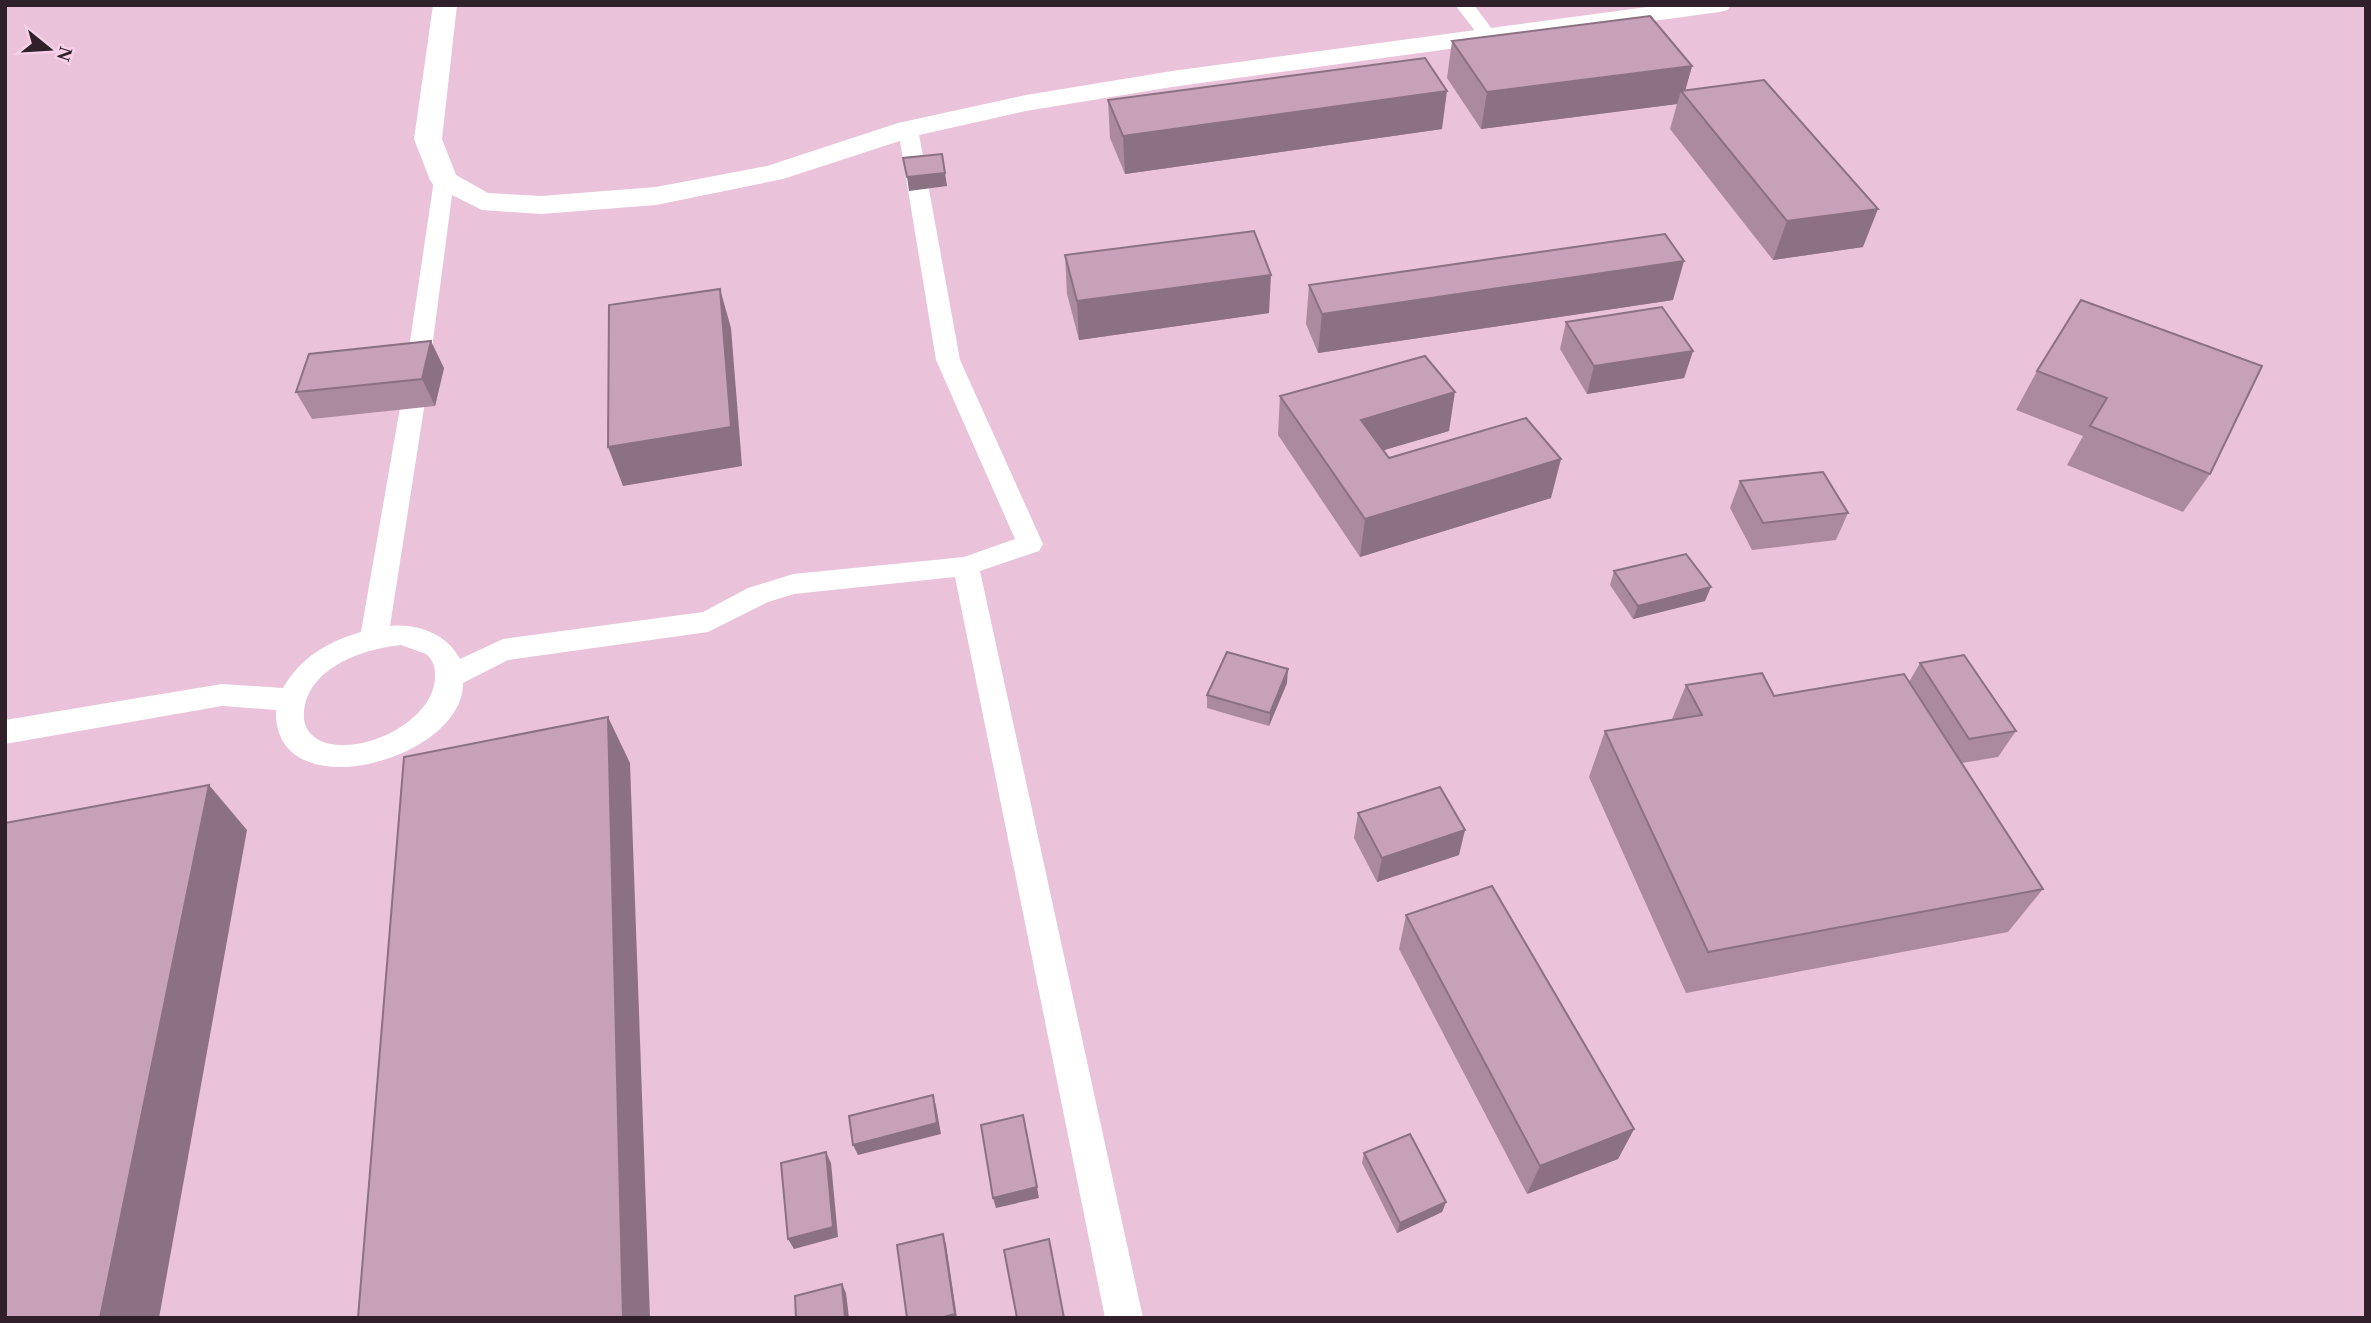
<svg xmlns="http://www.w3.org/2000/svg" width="2371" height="1323" viewBox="0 0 2371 1323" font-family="'Times New Roman',serif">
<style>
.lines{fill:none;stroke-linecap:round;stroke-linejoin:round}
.lane{fill:#fff;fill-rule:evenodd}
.street{fill:#fff;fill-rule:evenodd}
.wall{fill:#ab8a9e}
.shaded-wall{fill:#8b7181}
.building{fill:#c7a1b8;stroke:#8b7181;stroke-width:2}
</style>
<rect width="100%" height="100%" fill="#eac2da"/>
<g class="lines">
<!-- lane -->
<g class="lane">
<polygon points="1455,5 1474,5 1498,37 1495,41 1483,41"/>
<path d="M908 123 918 129 960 360 1043 544 1039 551 980 571 1143 1318H1105L955 577 794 594 768 602 708 632 508 660 463 683C464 761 272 812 276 710L222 706 5 744V720L222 684 283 688C301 657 327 642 361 632L401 402 434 180 444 174 454 180 425 402 390 626C417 623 447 634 460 659L503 639 703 612 748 588 793 574 964 557 1015 539 936 360 898 129ZM401 645 426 654C434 661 435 667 435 677 434 721 363 756 323 742 313 738 305 730 304 719 302 669 362 649 401 645Z"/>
</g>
<!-- street -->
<polygon class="street" points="433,5 457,5 442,139 456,175 488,193 541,196 656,187 767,166 898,123 1026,95 1172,71 1662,5 1731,5 1728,10 1719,12 1172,87 1026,111 915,136 783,179 656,205 541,214 482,210 434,186 430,180 414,139"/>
</g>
<!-- wall -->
<g class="wall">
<polygon points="1452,41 1692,66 1685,90 1863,247 1773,260 1670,129 1677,104 1481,129 1447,78"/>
<polygon points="1108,100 1442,129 1125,174 1110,138"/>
<polygon points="1065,255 1269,313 1079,340 1067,294"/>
<polygon points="1309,285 1673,300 1318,353 1306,324"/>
<polygon points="2081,300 2210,474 2183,512 2067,465 2083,436 2016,410 2037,371"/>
<polygon points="1566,322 1693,351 1684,378 1587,394 1560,349"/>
<polygon points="444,368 435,406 312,419 296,392"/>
<polygon points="1280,396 1449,431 1384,450 1389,458 1551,498 1360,557 1278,435"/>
<polygon points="1740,481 1848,513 1836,540 1752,550 1730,508"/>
<polygon points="1614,571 1705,601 1633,619 1610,585"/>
<polygon points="1920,663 2016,731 1998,757 1962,763 2043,889 2008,932 1686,993 1589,777 1605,731 1672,719 1686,685 1774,696 1909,682"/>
<polygon points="1287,683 1269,726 1207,708 1207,695"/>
<polygon points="1358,813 1459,855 1377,882 1354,838"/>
<polygon points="1406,915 1634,1129 1618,1159 1527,1194 1399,949"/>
<polygon points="1364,1153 1446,1202 1442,1212 1397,1233 1362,1163"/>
</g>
<!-- shaded-wall -->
<g class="shaded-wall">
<polygon points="1692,66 1684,95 1681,91 1677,104 1481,129 1487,92"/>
<polygon points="1447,91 1442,129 1125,174 1123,136"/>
<polygon points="945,173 947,186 909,191 907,177"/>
<polygon points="1878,209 1863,247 1773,260 1787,221"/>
<polygon points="1684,261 1673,300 1318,353 1322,314"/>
<polygon points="1271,275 1269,313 1079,340 1077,301"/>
<polygon points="720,289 731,328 742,466 623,486 608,447"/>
<polygon points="431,341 444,368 435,406 422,379"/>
<polygon points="1693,351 1684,378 1587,394 1594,366"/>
<polygon points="1455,392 1449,431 1357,458 1361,420"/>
<polygon points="1561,459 1551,498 1360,557 1365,519"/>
<polygon points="1711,587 1705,601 1633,619 1638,606"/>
<polygon points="1288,669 1287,683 1269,726 1270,713"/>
<polygon points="608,717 630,763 650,1318 623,1318"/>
<polygon points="209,785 247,830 159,1318 100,1318"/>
<polygon points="1465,830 1459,855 1377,882 1382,858"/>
<polygon points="933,1095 936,1106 941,1134 858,1155 853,1145"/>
<polygon points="1634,1129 1618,1159 1527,1194 1540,1166"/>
<polygon points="826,1152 831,1163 838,1237 794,1249 788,1239"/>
<polygon points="1037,1187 1039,1198 996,1208 993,1198"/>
<polygon points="1446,1202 1442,1212 1397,1233 1400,1223"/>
<polygon points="943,1234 946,1244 957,1318 940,1318"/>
<polygon points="842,1284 846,1293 849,1318 845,1318"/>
</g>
<!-- building -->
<g class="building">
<polygon points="1650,16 1692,66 1487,92 1452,41"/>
<polygon points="1425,58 1447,91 1123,136 1108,100"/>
<polygon points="1764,80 1878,209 1787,221 1681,91"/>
<polygon points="942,154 945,173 907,177 903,158"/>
<polygon points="1254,231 1271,275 1077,301 1065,255"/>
<polygon points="1665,234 1684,261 1322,314 1309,285"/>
<polygon points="720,289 731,427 608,447 609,305"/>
<polygon points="2081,300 2262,366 2210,474 2090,426 2107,398 2037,371"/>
<polygon points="1662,307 1693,351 1594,366 1566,322"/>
<polygon points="431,341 422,379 296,392 309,354"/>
<polygon points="1425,356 1455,392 1361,420 1389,458 1526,418 1561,459 1365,519 1280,396"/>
<polygon points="1823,472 1848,513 1763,523 1740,481"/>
<polygon points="1686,554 1711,587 1638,606 1614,571"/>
<polygon points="1227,652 1288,669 1270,713 1207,695"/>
<polygon points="1964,655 2016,731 1969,739 1920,663"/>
<polygon points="1762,673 1774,696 1904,674 2043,889 1708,952 1605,731 1702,715 1686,685"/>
<polygon points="608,717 623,1318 358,1318 404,757"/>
<polygon points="209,785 100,1318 5,1318 5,823"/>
<polygon points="1440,787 1465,830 1382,858 1358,813"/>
<polygon points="1492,886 1634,1129 1540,1166 1406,915"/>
<polygon points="933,1095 937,1123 853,1145 849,1116"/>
<polygon points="1023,1115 1037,1187 993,1198 981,1125"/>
<polygon points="1410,1134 1446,1202 1400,1223 1364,1153"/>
<polygon points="826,1152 833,1227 788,1239 781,1163"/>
<polygon points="943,1234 955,1314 940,1318 907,1318 897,1245"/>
<polygon points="1049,1239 1064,1318 1017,1318 1004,1250"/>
<polygon points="842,1284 845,1318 796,1318 795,1296"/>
</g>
<!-- border -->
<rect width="2371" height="1323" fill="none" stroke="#2f2029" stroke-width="14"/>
<!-- north arrow -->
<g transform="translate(49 49) rotate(108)" stroke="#f7cfe8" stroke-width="5" paint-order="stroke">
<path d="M0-5L12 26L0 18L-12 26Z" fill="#2f2029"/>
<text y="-10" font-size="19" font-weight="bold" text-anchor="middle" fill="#2f2029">N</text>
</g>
</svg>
